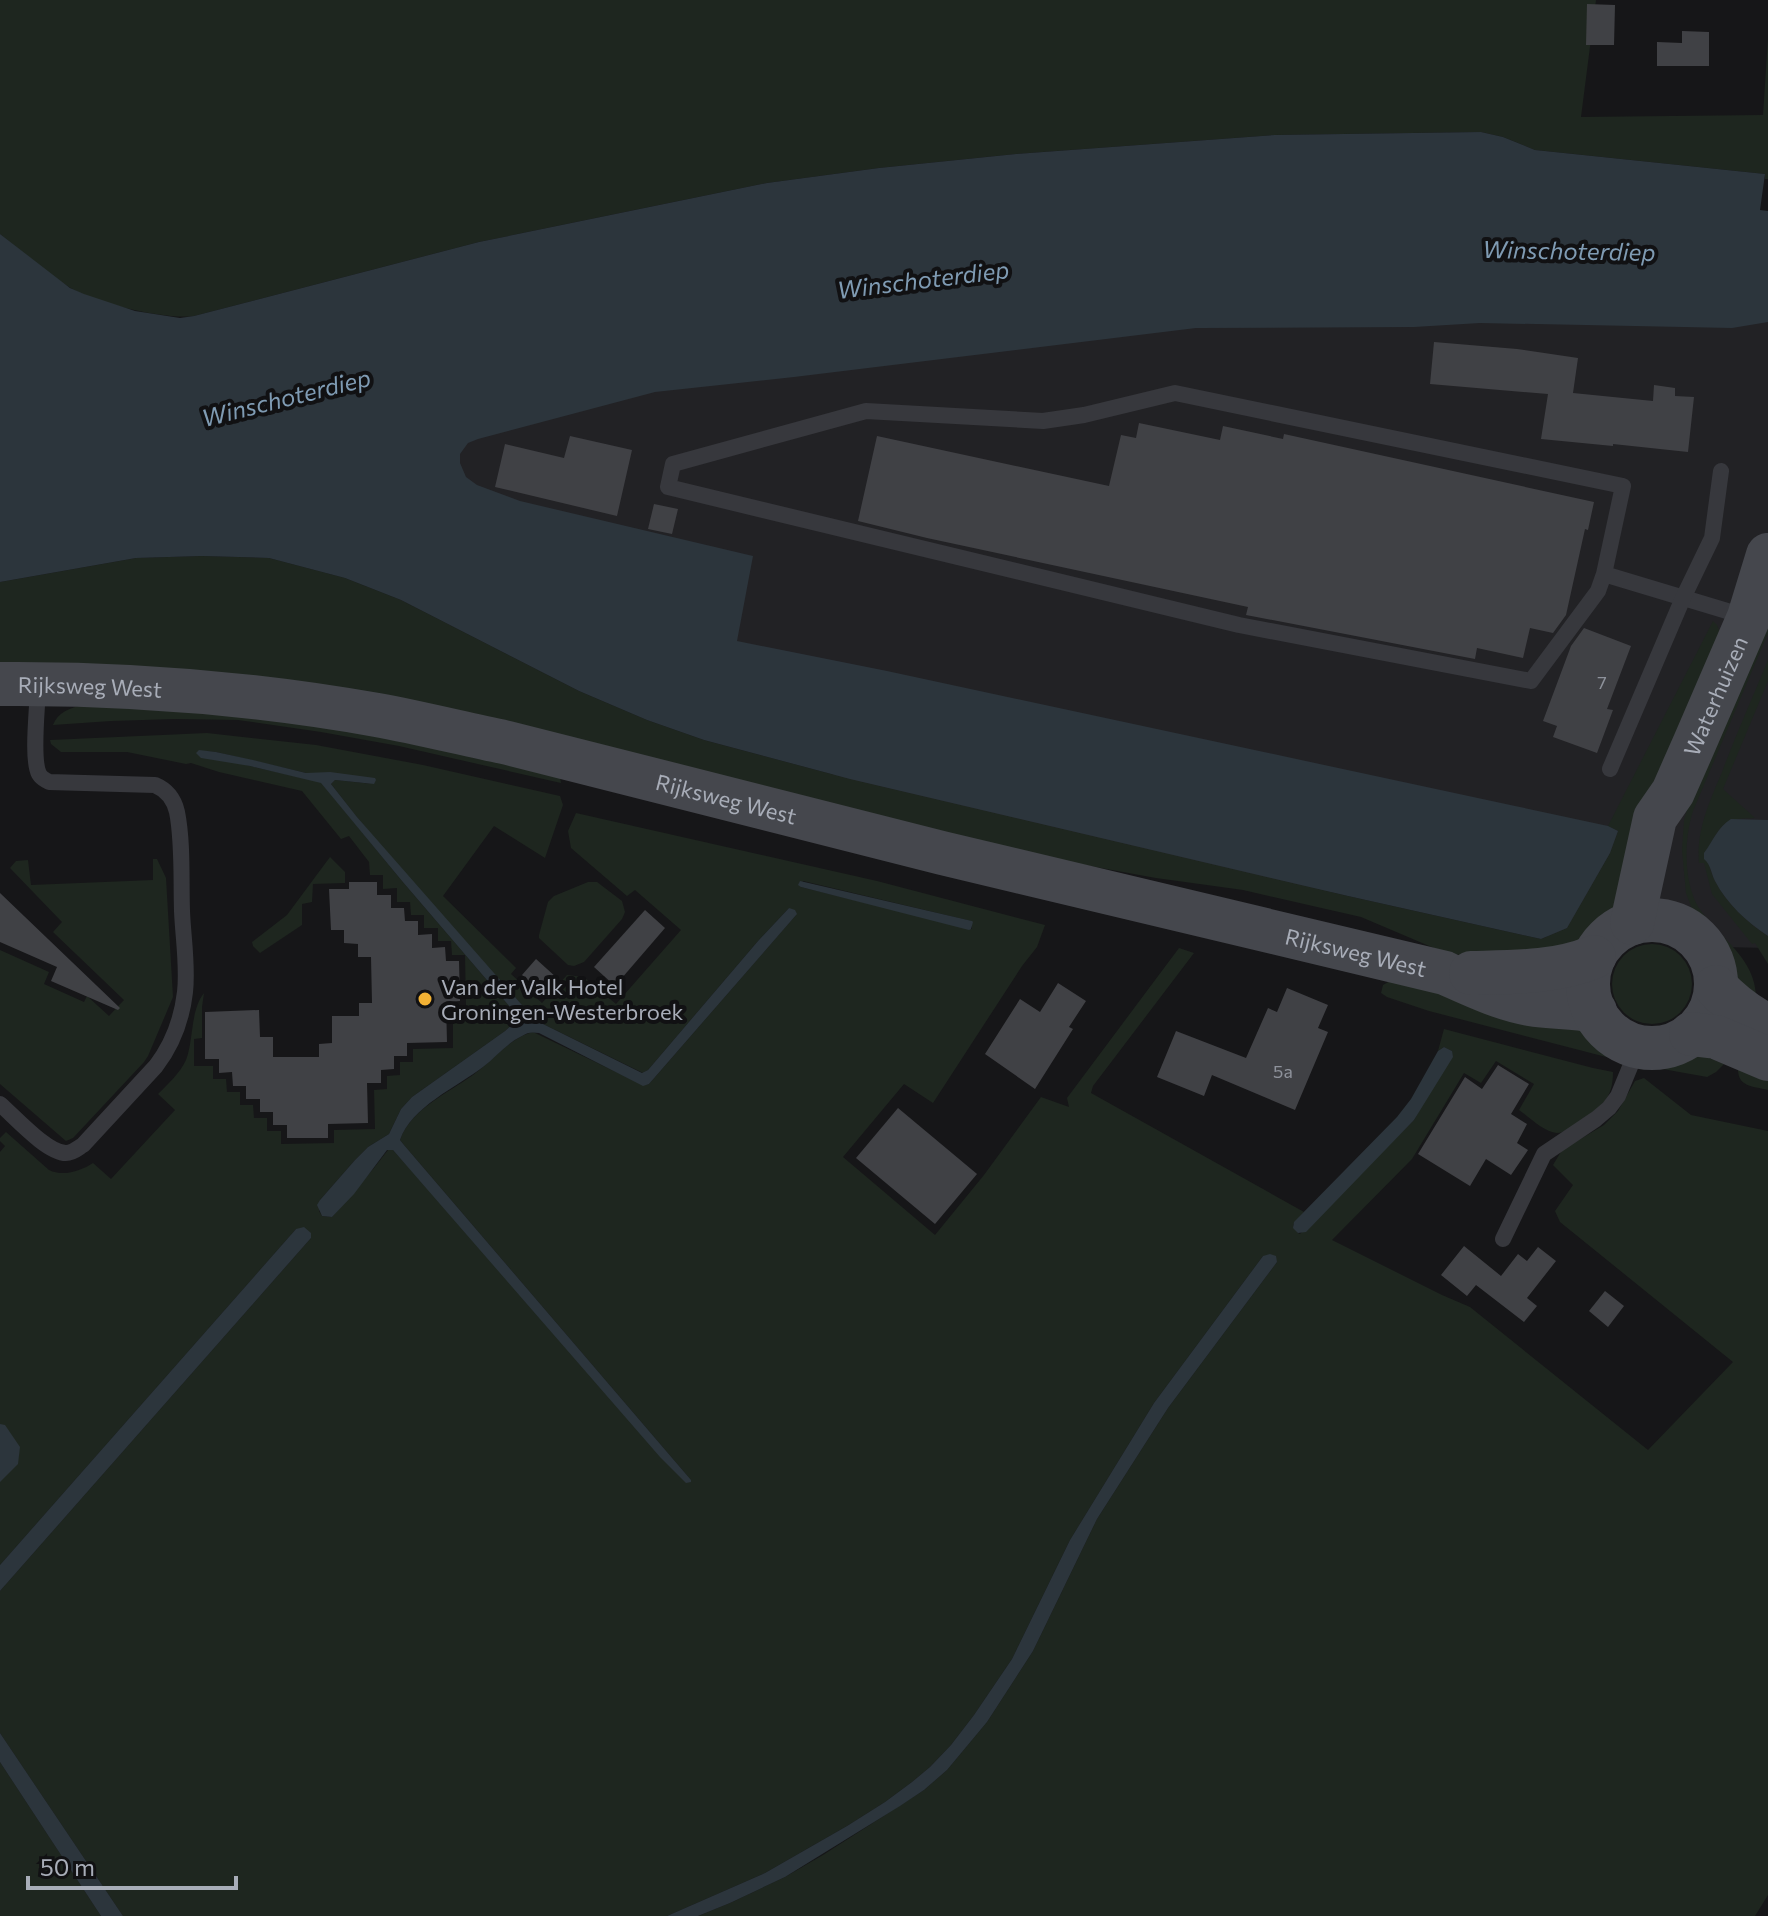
<svg xmlns="http://www.w3.org/2000/svg" width="1768" height="1916" viewBox="0 0 1768 1916" font-family="Commissioner,sans-serif">
<style>
.built{fill:#222225}
.green{fill:#1e261f;fill-rule:evenodd}
.water{fill:#2c353c}
.building{fill:#404145}
.lines{fill:none;stroke-linecap:round;stroke-linejoin:round}
.lane{stroke:#37383d;stroke-width:16}
.secondary{stroke:#45474d;stroke-width:44}
.poi-dot{fill:#f2b134;stroke:#111113;stroke-width:3}
.labels{text-anchor:middle;dominant-baseline:central;stroke-width:8;stroke-linejoin:round;paint-order:stroke}
.number-label{font-size:18px;fill:#8e929b}
.street-label{font-size:22px;fill:#a8adb8;stroke:#111113}
.poi-label{font-size:22px;fill:#a8adb8;stroke:#111113;text-anchor:start}
.water-label{font-size:24px;font-style:italic;fill:#7f9bb3;stroke:#111113}
</style>
<rect width="100%" height="100%" fill="#161618"/>
<!-- built -->
<polygon class="built" points="1768,280 1768,948 1723,947 1698,918 1663,904 1648,905 1614,913 1584,944 873,798 319,470 611,340"/>
<!-- green -->
<g class="green">
<path d="M0 0H1596L1581 117 1763 115 1768 38V179H1765V174L1535 150 1503 137 1481 132 1275 135 1016 154 879 168 767 183 479 242 194 316C165 320 94 303 69 287 45 272 23 252 0 234Z"/>
<polygon points="202,556 269,558 345,578 401,600 579,691 647,720 704,740 850,779 1348,896 1541,939 1567,928 1610,853 1618,831 1608,826 1713,621 1717,625 1721,635 1614,913 1576,951 1484,958 1453,954 1441,951 1361,917 1243,890 1156,878 0,668 0,582 136,558"/>
<path d="M1768 611V633L1693 811C1684 838 1683 883 1699 908 1719 938 1758 959 1756 1001L1734 980 1723 947 1692 909 1686 893 1682 850 1684 820 1696 780Z"/>
<path d="M1768 660V681L1723 789 1755 818C1732 819 1726 818 1713 839 1693 873 1742 920 1768 936V964L1755 943 1752 944 1712 894 1704 863H1699C1696 830 1710 801 1722 772 1736 734 1753 697 1768 660Z"/>
<path d="M83 705 279 715 560 776 561 783 399 746 321 732 238 720 175 719 111 721 53 725C58 712 70 708 83 705Z"/>
<path d="M207 733 316 745 423 765 560 796 563 805 545 858 494 826 443 896 516 968 511 974 542 1003 567 975 584 977 616 1004 681 930 635 890 627 896 571 848 568 831 576 813 877 881 1045 925 1037 947 1022 966 933 1103 904 1084 843 1157 935 1235 984 1175 1041 1097 1069 1107 1067 1098 1179 948 1194 953 1093 1086 1091 1093 1304 1212 1293 1225 1298 1233 1300 1234 1414 1120 1452 1051 1444 1047 1438 1051 1444 1029 1593 1068 1613 1072C1613 1099 1601 1108 1580 1122 1573 1126 1565 1133 1557 1133 1544 1132 1529 1117 1519 1110L1534 1084 1496 1061 1481 1083 1464 1073 1412 1159 1332 1240 1442 1295 1470 1307 1648 1450 1733 1362 1560 1222 1555 1211 1573 1185 1553 1165 1562 1150 1604 1125 1618 1111 1635 1081 1644 1078 1691 1115 1768 1131V1895L1755 1916H698L730 1903 785 1877 823 1855 924 1790 947 1770 987 1722 1033 1651 1097 1519 1168 1408 1277 1262 1263 1256 1154 1403 1070 1540 1012 1659 974 1715 951 1745 930 1767 912 1782 885 1802 847 1826 765 1873 667 1916H123L0 1733V1591L311 1238 296 1229 0 1565V1152L5 1146 0 1141V1138L6 1132 49 1170C63 1177 81 1171 93 1163L111 1179 175 1110 158 1094C168 1084 180 1073 186 1060 194 1039 190 1011 204 993L202 1007V1038L194 1039V1066H213V1079H226L227 1092H240V1105H253L254 1118H267V1131H281V1144L334 1143V1130L375 1129 374 1090 387 1089V1076L400 1075V1062H413V1049L453 1048V1008L466 1007 465 955H452L451 941H438V928H424V915H411L410 902H397V888L383 889V875H370L369 862 349 836 341 839 302 791 219 772 191 763 186 764 127 752H61L51 744 50 740ZM199 751 216 752 306 773 373 784 335 780 331 784C392 864 462 938 529 1013L539 1022 643 1073 648 1070 758 941 789 908 796 915 649 1084 643 1085 533 1032C509 1038 493 1061 473 1075 448 1093 411 1109 400 1140L404 1145 691 1480 393 1150H388L374 1168 332 1217 322 1216 319 1211 320 1200 355 1160 368 1147 389 1134 401 1109 412 1097 505 1031 514 1023 516 1014 402 881 321 782 250 766ZM803 881 971 921 972 929 801 887Z"/>
<polygon points="330,857 345,872 345,883 313,884 312,902 302,904 302,925 260,953 253,946 252,942 287,915"/>
<polygon points="153,859 157,859 166,878 173,997 148,1056 144,1062 73,1138 66,1141 0,1084 0,950 49,972 44,984 84,1002 87,996 109,1016 124,1000 53,932 62,922 10,868 16,861 28,860 31,885 153,880"/>
<polygon points="588,882 597,882 622,901 625,912 622,919 584,962 574,966 568,965 539,938 539,935 548,902 554,896"/>
<circle cx="1652" cy="984" r="40"/>
<polygon points="1390,981 1592,1032 1616,1052 1614,1059 1429,1011 1387,997 1381,993 1383,985"/>
<polygon points="1692,1051 1724,1064 1716,1072 1707,1077 1646,1066 1646,1062 1667,1059"/>
<path d="M1738 1067 1768 1069V1090C1752 1086 1737 1087 1738 1067Z"/>
<polygon points="0,1762 101,1916 0,1916"/>
</g>
<!-- water -->
<g class="water">
<polygon points="1481,132 1503,137 1535,150 1765,174 1760,210 1768,211 1768,322 1732,328 1480,323 1414,327 1196,328 794,377 655,392 478,439 468,443 460,454 460,463 466,477 477,485 520,501 753,556 737,641 887,671 1515,806 1608,826 1618,831 1610,853 1567,928 1541,939 1348,896 850,779 704,740 647,720 579,691 401,600 345,578 269,558 202,556 136,558 0,582 0,234 70,288 84,294 135,311 180,318 194,316 479,242 767,183 879,168 1016,154 1275,135"/>
<path d="M199 750 216 752 253 760 306 773 330 772 375 778 376 780 374 784 335 780 331 784 357 817 529 1013 539 1022 642 1073 648 1070 758 941 789 908 795 910 797 914 649 1084 643 1086 539 1033C532 1032 528 1032 522 1036 507 1043 496 1057 483 1067 457 1087 411 1107 400 1140L404 1145 691 1480V1482L686 1483 660 1457 393 1150H387L354 1194 332 1217 322 1216 317 1205 320 1200 355 1160 368 1147 389 1134 401 1109 412 1097 505 1031 514 1023 516 1014 402 881 321 783 250 766 201 758 196 753Z"/>
<path d="M1731 819 1768 820V936C1747 922 1727 904 1715 881 1711 873 1711 865 1704 859V853C1713 841 1718 827 1731 819Z"/>
<polygon points="800,881 972,921 973,922 971,929 969,930 801,887 798,885"/>
<polygon points="1444,1047 1452,1051 1453,1057 1414,1120 1306,1232 1298,1233 1293,1228 1294,1222 1397,1117 1411,1099 1438,1051"/>
<polygon points="304,1227 311,1233 311,1238 0,1591 0,1565 296,1229"/>
<polygon points="1270,1254 1276,1256 1277,1262 1168,1408 1097,1519 1033,1651 987,1722 947,1770 924,1790 900,1806 785,1877 730,1903 698,1916 667,1916 765,1873 847,1826 885,1802 912,1782 930,1767 951,1745 974,1715 1012,1659 1070,1540 1154,1403 1263,1256"/>
<polygon points="0,1424 5,1425 20,1447 18,1464 0,1482"/>
<polygon points="0,1733 123,1916 101,1916 0,1762"/>
</g>
<!-- building -->
<g class="building">
<polygon points="1587,4 1615,5 1614,45 1586,45"/>
<polygon points="1682,31 1709,32 1709,66 1657,66 1657,42 1682,43"/>
<polygon points="1434,342 1517,349 1578,358 1573,393 1653,401 1654,385 1675,388 1675,396 1694,397 1688,452 1613,444 1613,446 1541,439 1548,394 1430,384"/>
<polygon points="1139,423 1220,440 1223,426 1283,439 1284,434 1594,502 1588,530 1585,529 1566,615 1553,633 1530,628 1523,658 1477,648 1475,659 1246,615 1248,607 927,538 858,521 877,436 1109,486 1121,435 1136,438"/>
<polygon points="570,436 632,450 617,516 495,487 505,444 564,458"/>
<polygon points="654,504 678,509 672,534 648,529"/>
<polygon points="1584,628 1631,646 1607,709 1613,710 1597,753 1553,737 1557,726 1543,721 1571,646"/>
<polygon points="349,882 377,882 377,895 391,895 391,908 404,908 405,921 418,921 418,935 432,934 432,948 445,947 446,961 459,961 460,1001 446,1002 447,1042 407,1043 407,1056 394,1056 394,1069 381,1070 381,1083 367,1083 368,1123 328,1124 328,1138 287,1138 287,1125 273,1125 273,1112 260,1112 260,1099 246,1099 246,1086 233,1086 232,1072 219,1073 219,1059 205,1059 205,1012 259,1010 260,1037 273,1037 273,1057 319,1057 319,1044 332,1043 332,1016 359,1016 359,1003 372,1003 371,957 358,957 358,944 344,943 344,930 331,930 329,889 349,889"/>
<polygon points="0,893 120,1008 118,1010 51,981 57,967 0,942"/>
<polygon points="645,910 665,928 615,986 594,967"/>
<polygon points="536,959 557,978 544,994 522,975"/>
<polygon points="1058,983 1086,1001 1069,1027 1073,1029 1035,1089 985,1054 1020,999 1040,1012"/>
<polygon points="1287,988 1328,1005 1318,1028 1328,1032 1295,1110 1212,1075 1204,1096 1157,1077 1176,1031 1246,1058 1268,1008 1277,1012"/>
<polygon points="1498,1065 1529,1084 1511,1114 1527,1124 1517,1143 1528,1150 1511,1175 1486,1159 1470,1186 1418,1154 1465,1077 1482,1089"/>
<polygon points="898,1108 977,1174 935,1224 856,1158"/>
<polygon points="1464,1246 1501,1276 1518,1254 1527,1261 1538,1247 1556,1261 1527,1298 1537,1306 1524,1322 1476,1285 1467,1296 1441,1275"/>
<polygon points="1605,1291 1624,1306 1608,1327 1589,1311"/>
</g>
<g class="lines">
<!-- lane -->
<g class="lane">
<polyline points="1604,574 1598,591 1531,681 1239,625 668,487 673,464 866,411 1043,421 1084,415 1175,393 1623,486 1604,574 1747,617"/>
<polyline points="1610,769 1683,598 1712,538 1721,471"/>
<path d="M0 1104C15 1117 47 1153 66 1153 73 1153 78 1148 83 1145L156 1066C172 1045 182 1018 185 992 188 966 183 937 182 911 181 880 183 842 177 812 174 799 167 790 155 785L49 782C44 779 42 779 39 774 31 758 38 705 38 685"/>
<polyline points="1503,1239 1544,1154 1596,1119 1609,1108 1618,1096 1630,1067 1635,1045"/>
</g>
<!-- secondary -->
<g class="secondary">
<path id="s1" d="M0 684C126 683 253 693 377 715 421 723 464 734 508 743L942 853 1445 973C1472 985 1501 999 1530 1004 1552 1008 1573 1006 1595 1011"/>
<circle cx="1652" cy="984" r="64"/>
<path id="s2" d="M1632 923 1655 818 1673 792 1695 742 1749 617 1768 555"/>
<path d="M1471 973C1513 972 1555 973 1594 957"/>
<path d="M1716 987C1731 1003 1748 1016 1768 1026"/>
<polyline points="1691,1034 1716,1037 1768,1059"/>
</g>
</g>
<!-- markers -->
<circle class="poi-dot" cx="425" cy="999" r="8"/>
<g class="labels">
<!-- number labels -->
<g class="number-label">
<text x="1602" y="682">7</text>
<text x="1283" y="1071">5a</text>
</g>
<!-- street labels -->
<g class="street-label">
<text stroke="none"><textPath href="#s1" startOffset="90">Rijksweg West</textPath></text>
<text stroke="none"><textPath href="#s2" startOffset="244">Waterhuizen</textPath></text>
<text stroke="none"><textPath href="#s1" startOffset="738">Rijksweg West</textPath></text>
<text stroke="none"><textPath href="#s1" startOffset="1386">Rijksweg West</textPath></text>
</g>
<!-- poi labels -->
<g class="poi-label">
<text x="441" y="986">Van der Valk Hotel<tspan x="441" dy="25">Groningen-Westerbroek</tspan></text>
</g>
<!-- water labels -->
<g class="water-label">
<text transform="translate(1569 250) rotate(1)">Winschoterdiep</text>
<text transform="translate(923 279) rotate(-7)">Winschoterdiep</text>
<text transform="translate(286 397) rotate(-14)">Winschoterdiep</text>
</g>
</g>
<!-- scale -->
<path d="M28 1876v12h208v-12" fill="none" stroke="#a8adb8" stroke-width="4"/>
<text x="40" y="1876" font-size="24" fill="#a8adb8" stroke="#111113" stroke-width="6" paint-order="stroke">50 m</text>
</svg>
